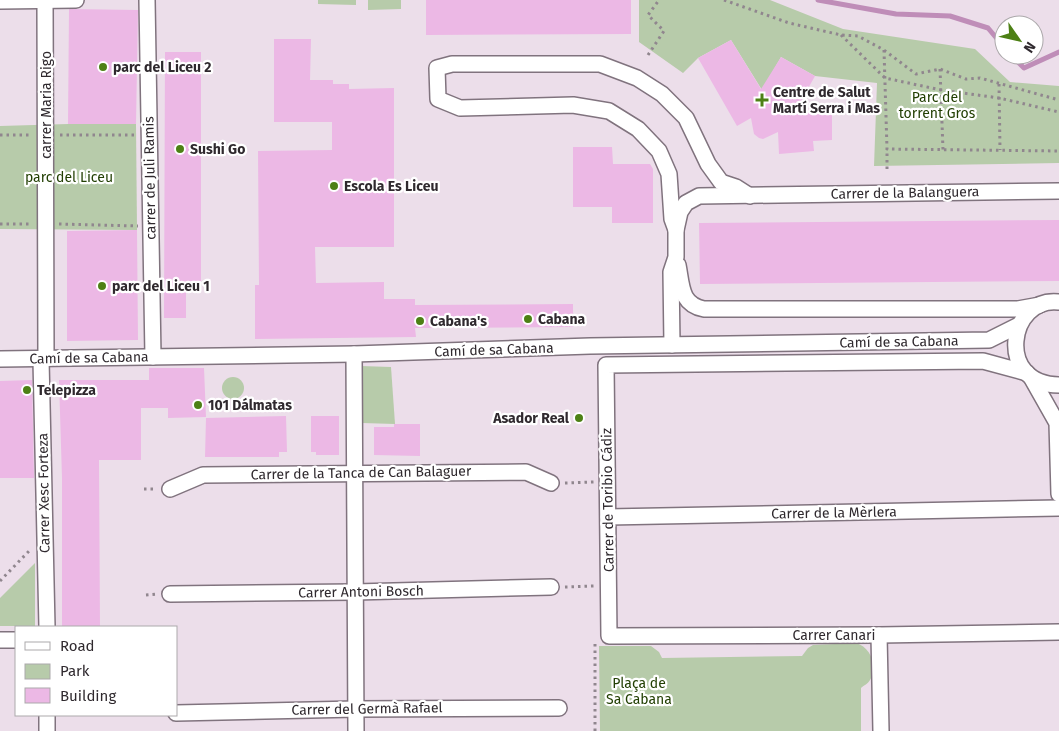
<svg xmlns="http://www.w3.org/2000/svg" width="1059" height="731" viewBox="0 0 1059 731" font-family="'Fira Sans',sans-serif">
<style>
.green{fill:#b7cbaa}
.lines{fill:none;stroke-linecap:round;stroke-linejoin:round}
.stream{stroke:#bf8db8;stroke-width:5}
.building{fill:#ecb8e5}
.minor-casing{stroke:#80737e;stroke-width:18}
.path{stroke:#90868e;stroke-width:3;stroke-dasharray:2.5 4;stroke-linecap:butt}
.minor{stroke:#fff;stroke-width:15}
.poi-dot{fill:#4d8015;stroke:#fff;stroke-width:2}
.labels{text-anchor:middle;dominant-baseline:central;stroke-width:4.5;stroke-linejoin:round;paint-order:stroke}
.poi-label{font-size:14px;font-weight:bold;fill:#2f292e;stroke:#fff;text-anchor:start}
.park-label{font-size:14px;fill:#223f03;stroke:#fff}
.street-label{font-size:14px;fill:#2f292e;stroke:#fff}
</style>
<rect width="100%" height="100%" fill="#ecdeea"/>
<!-- green -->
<g class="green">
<polygon points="318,0 356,0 356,5 318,4"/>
<polygon points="368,0 401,0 401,9 368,10"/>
<polygon points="639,0 770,0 843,29 975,49 1010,82 1059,86 1059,163 874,166 877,83 815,76 781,57 762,90 731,40 698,58 683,73 639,42"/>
<polygon points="68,124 136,124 137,230 0,229 0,126"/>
<polygon points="361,366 391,367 395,424 362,423"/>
<circle cx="233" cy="388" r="11"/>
<polygon points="35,563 35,626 0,626 0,598"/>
<path d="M856 643C871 647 878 667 870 680 868 684 864 685 861 688V731H600L599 646H651L659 652 662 658 802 656 808 648 813 645Z"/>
</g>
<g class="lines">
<!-- stream -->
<g class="stream">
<polyline points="818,0 896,14 950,16 988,28 1004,47"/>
<polyline points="1011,55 1024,68 1059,52"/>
</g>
</g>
<!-- building -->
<g class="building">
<polygon points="426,0 631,0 631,34 426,35"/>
<polygon points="69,9 138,10 136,124 68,124"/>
<polygon points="274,39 311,39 310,80 333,80 333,84 349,84 349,89 394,88 394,247 315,247 316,283 384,282 384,299 415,299 415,305 573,304 573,327 415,328 416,337 255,339 255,285 259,285 258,151 332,150 332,122 274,122"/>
<polygon points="731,40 761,89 781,57 815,76 796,110 832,111 832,140 813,141 814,151 779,154 778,132 763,139 759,138 754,134 751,118 737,126 698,58"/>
<polygon points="165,52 201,52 201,284 186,284 186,318 164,318"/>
<polygon points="573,147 612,147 613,164 650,164 653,169 653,223 612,223 612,207 573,207"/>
<polygon points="1059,220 1059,281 700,284 699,223"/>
<polygon points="137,230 138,340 67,341 67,231"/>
<polygon points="149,368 204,368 206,417 168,418 168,408 141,408 141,460 99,460 100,627 62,627 62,478 59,380 149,380"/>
<polygon points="32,380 34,478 0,478 0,381"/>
<polygon points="286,416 287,452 279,452 279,457 205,457 206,418"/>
<polygon points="311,416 339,416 339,455 316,455 316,452 311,452"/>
<polygon points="394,424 420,424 420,456 374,455 374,427 394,427"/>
</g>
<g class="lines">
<defs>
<g id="minor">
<polyline points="45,0 46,359"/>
<polyline points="147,0 153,357"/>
<polyline points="0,1 76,0"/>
<polyline points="676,230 672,219 669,174 659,151 638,129 609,111 573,105 460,108 438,99 437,68 452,64 600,64 637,78 662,94 686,118 708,164 721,182 736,187 750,196"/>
<path d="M678 265C682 285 680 304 704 309H1018L1040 305"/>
<path d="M1059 302C1008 296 995 385 1059 385"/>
<polyline points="672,345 671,272 676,257 676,230 680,212 686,203 699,196 1059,191"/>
<polyline points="354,354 356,731"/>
<polyline points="0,359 354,354 590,346 989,340 1019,325"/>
<polyline points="41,360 47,627"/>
<polyline points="1027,373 983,361 606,365 609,636 879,635 1059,632"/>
<polyline points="1031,377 1057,423 1059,494"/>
<polyline points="170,489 203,475 526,472 551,483"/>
<polyline points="608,517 1059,508"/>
<polyline points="170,594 355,592 551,587"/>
<polyline points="879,635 881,731"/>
<polyline points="0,640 16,640"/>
<polyline points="176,713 356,709 559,708"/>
<polyline points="47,731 47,715"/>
</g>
</defs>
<!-- minor casing -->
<use href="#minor" class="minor-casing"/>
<!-- path -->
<g class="path">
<polyline points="724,0 789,23 841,35 858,36 884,50 916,74 940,69 966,79 980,78 1059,100"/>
<polyline points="841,35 885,78 941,90 999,98 1059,112"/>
<polyline points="884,50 887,149 1059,151"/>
<polyline points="648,55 664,31 648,15 659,0"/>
<polyline points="940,69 943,150"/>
<polyline points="999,84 1000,150"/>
<polyline points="0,135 31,135"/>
<polyline points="60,135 134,135"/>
<polyline points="887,169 887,149"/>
<polyline points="0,224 30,224"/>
<polyline points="59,224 138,226"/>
<polyline points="565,483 594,482"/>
<polyline points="144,489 155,489"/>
<polyline points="0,581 30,550"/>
<polyline points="565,587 594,586"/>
<polyline points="146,595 157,594"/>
<polyline points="595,731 595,643"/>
</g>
<!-- minor -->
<use href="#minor" class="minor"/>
</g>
<!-- markers -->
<g class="poi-dot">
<circle cx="103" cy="67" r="5"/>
<path d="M759.5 92.5h5v5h5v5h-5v5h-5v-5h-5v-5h5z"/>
<circle cx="180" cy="149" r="5"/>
<circle cx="334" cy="186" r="5"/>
<circle cx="102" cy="286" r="5"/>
<circle cx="528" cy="319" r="5"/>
<circle cx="420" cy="321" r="5"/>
<circle cx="27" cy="390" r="5"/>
<circle cx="198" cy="405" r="5"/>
<circle cx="579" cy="418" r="5"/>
</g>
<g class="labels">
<!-- poi labels -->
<g class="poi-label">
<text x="113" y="67">parc del Liceu 2</text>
<text x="773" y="92">Centre de Salut<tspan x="773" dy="16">Martí Serra i Mas</tspan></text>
<text x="190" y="149">Sushi Go</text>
<text x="344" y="186">Escola Es Liceu</text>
<text x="112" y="286">parc del Liceu 1</text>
<text x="538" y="319">Cabana</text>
<text x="430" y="321">Cabana's</text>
<text x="37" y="390">Telepizza</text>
<text x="208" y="405">101 Dálmatas</text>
<text x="569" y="418" text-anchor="end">Asador Real</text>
</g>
<!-- park labels -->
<g class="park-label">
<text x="937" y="97">Parc del<tspan x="937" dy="16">torrent Gros</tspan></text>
<text x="69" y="177">parc del Liceu</text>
<text x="639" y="683">Plaça de<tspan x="639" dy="16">Sa Cabana</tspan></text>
</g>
<!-- street labels -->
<g class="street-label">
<text transform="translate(46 105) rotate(-90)">carrer Maria Rigo</text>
<text transform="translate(150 178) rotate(-91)">carrer de Juli Ramis</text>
<text transform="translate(905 193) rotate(-1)">Carrer de la Balanguera</text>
<text transform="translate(899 342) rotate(-1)">Camí de sa Cabana</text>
<text transform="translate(494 350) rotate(-2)">Camí de sa Cabana</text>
<text transform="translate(89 358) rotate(-1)">Camí de sa Cabana</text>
<text transform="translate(361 473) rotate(-1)">Carrer de la Tanca de Can Balaguer</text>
<text transform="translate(44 493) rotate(-91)">Carrer Xesc Forteza</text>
<text transform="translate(608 500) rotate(-91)">Carrer de Toribio Cádiz</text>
<text transform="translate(834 513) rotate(-1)">Carrer de la Mèrlera</text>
<text transform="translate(361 592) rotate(-1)">Carrer Antoni Bosch</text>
<text x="834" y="635">Carrer Canari</text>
<text transform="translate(367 709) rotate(-1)">Carrer del Germà Rafael</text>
</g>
</g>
<!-- legend -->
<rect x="15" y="626" width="162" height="90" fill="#ffffff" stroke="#aca9ab"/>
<rect x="25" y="642" width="25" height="8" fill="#ffffff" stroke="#aca9ab"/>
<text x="60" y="651" font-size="15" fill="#2f292e">Road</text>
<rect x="25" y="664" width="25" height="15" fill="#b7cbaa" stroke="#aca9ab"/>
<text x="60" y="676" font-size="15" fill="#2f292e">Park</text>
<rect x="25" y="688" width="25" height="15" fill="#ecb8e5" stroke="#aca9ab"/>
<text x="60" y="701" font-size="15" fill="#2f292e">Building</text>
<!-- north arrow -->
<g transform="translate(1019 40) rotate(124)"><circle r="24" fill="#ffffff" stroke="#aca9ab"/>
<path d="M0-4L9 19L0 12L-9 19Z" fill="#4d8015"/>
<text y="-8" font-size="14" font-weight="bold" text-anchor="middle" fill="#2f292e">N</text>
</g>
</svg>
